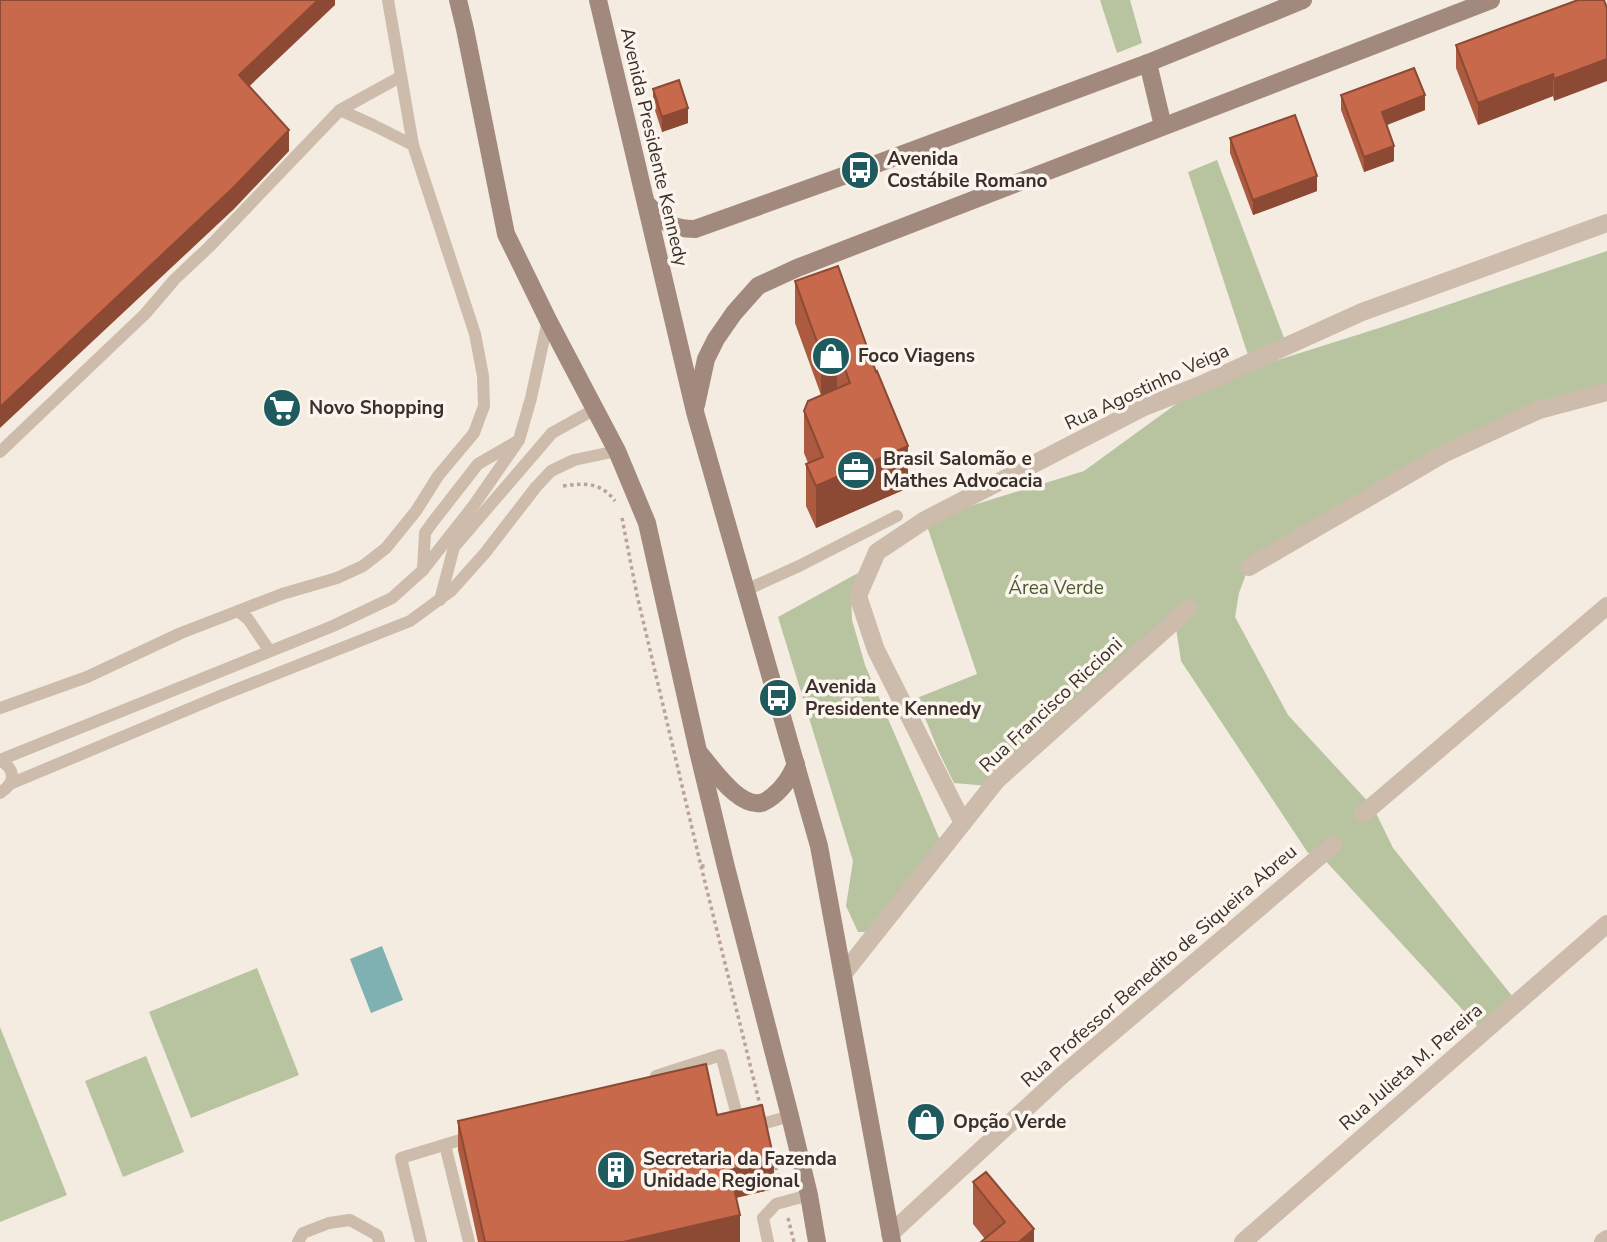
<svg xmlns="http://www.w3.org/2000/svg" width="1607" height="1242" viewBox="0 0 1607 1242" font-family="'Nunito Sans',sans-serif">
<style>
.green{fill:#b8c4a0}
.water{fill:#7fb0b2}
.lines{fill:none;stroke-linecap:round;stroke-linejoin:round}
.path{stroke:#b9a596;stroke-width:3.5;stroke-dasharray:3.5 3.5;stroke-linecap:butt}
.service{stroke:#cdbbac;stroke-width:12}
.minor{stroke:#cdbbac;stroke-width:18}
.secondary{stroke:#a18a7d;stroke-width:18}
.wall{fill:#ac5a40}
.shaded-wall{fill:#8c4a34}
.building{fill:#c8694b;stroke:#8c4a34;stroke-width:2}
.labels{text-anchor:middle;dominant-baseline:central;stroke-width:7;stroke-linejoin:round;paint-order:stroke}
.street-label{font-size:19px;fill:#3b302b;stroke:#fbf5ee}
.poi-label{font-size:19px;font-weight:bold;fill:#3b302b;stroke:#fbf5ee;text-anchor:start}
.park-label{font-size:19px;fill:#4a5a2e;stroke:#fbf5ee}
</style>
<rect width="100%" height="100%" fill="#f4ebe1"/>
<!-- green -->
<g class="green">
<polygon points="1100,0 1130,0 1142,43 1117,53"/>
<polygon points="1217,160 1284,338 1248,355 1188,172"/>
<polygon points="1607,251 1607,392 1495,429 1249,566 1239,593 1235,617 1288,715 1373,807 1393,848 1517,1002 1483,1032 1321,856 1308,853 1181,661 1174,615 989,786 954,783 938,750 917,698 977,674 925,520 1084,471 1205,383 1379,328"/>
<polygon points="858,573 851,592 852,620 865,665 943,847 934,859 900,917 878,932 858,932 846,906 853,861 778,617"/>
<polygon points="257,968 299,1075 191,1118 149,1012"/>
<polygon points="0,1027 67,1195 0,1222"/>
<polygon points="146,1056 184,1152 123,1177 85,1081"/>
</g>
<!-- water -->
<polygon class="water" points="382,946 403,1000 371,1013 350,959"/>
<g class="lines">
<!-- path -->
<g class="path">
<path d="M563 486C584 483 601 482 615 501"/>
<polyline points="622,518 637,595 701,866 708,866"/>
<polyline points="701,866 761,1109"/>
<polyline points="774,1160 781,1187"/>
<polyline points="788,1218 794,1242"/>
</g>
<!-- service -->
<g class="service">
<polyline points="340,110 373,125 413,145"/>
<polyline points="0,452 145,314 175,279 209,247 340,110 400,77"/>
<polyline points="423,570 425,533 432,523 478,464 516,442"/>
<polyline points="746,590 799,566 897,516"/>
<polyline points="440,600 454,547 552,433 595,409"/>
<polyline points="238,611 248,619 269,650"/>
<polyline points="0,708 87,677 181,633 238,611 282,594 337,578 363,566 386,548 416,511 438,476 474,433 484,406 483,376 475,334 413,145 388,0"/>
<polyline points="0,760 333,626 392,598 423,570 474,505 519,440 531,398 548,320"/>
<path d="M0 760C16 770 16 782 0 793"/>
<polyline points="10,784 220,696 410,621 451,591 485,553 536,487 551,471 574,460 617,451"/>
<polyline points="656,1076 721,1055 741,1130 790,1116"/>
<polyline points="445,1145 469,1242"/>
<polyline points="298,1242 303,1233 329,1223 350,1220 377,1235 379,1242"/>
<polyline points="421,1242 401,1158 473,1136"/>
<polyline points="768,1242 763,1218 776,1204 809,1195"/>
</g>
<!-- minor -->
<g class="minor">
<polyline points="1249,567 1445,453 1539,410 1607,392"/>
<polyline points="1363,814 1607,606"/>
<polyline points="963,823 876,650 858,596 877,552 925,520 1142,408 1205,383 1362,312 1607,223"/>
<polyline points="844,973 997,780 1189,608"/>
<polyline points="890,1234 1060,1077 1333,845"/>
<polyline points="1243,1242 1607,924"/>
<polyline points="1603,1242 1607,1239"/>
</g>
<!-- secondary -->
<g class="secondary">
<polyline points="458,0 465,29 506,234 548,320 617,451 647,523 698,751 726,867 790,1116 809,1195 817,1242"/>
<polyline points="598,0 695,412 819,846 892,1242"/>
<polyline points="1148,63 1163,126"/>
<path d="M646 203C665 222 667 228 695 229L860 170 1148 63 1303 0"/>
<polyline points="696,405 706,359 716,339 734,313 758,286 797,268 1491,0"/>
<path d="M700 754C713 769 741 811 764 802 765 802 773 796 773 796 785 786 790 777 796 764"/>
</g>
</g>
<!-- wall -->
<g class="wall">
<polygon points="1578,0 1554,101 1553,96 1478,125 1456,68 1456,45"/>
<polygon points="653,89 688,123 662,132 653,104"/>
<polygon points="1341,95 1425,110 1386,125 1394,161 1364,172 1341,110"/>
<polygon points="1230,138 1317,191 1253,215 1230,153"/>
<polygon points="838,266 908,488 816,528 806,506 806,464 808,463 804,453 804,411 821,395 795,323 795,281"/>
<polygon points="717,1115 774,1189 736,1198 740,1242 478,1242 458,1150 458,1121"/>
<polygon points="973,1182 1034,1242 985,1239 973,1224"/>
</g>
<!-- shaded-wall -->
<g class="shaded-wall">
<polygon points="318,0 335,0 335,5 239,96 239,75"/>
<polygon points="1607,59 1607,81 1554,101 1554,79"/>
<polygon points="1553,74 1553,96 1478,125 1478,103"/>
<polygon points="1425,95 1425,110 1382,127 1382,112"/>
<polygon points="688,108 688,123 662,132 662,117"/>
<polygon points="289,130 289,151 234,209 0,428 0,407"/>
<polygon points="1394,146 1394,161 1364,172 1364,157"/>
<polygon points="1317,176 1317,191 1253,215 1253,200"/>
<polygon points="837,347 837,389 821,395 821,353"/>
<polygon points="908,446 908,488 816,528 816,486"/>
<polygon points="774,1160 774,1189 730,1199 730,1170"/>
<polygon points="740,1215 740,1242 623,1242"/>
<polygon points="1034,1229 1034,1242 1019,1242"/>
</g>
<!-- building -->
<g class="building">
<polygon points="0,0 318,0 239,75 289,130 234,187 0,407"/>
<polygon points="1578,0 1604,0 1607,8 1607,59 1554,79 1553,74 1478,103 1456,45"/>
<polygon points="1414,68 1425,95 1382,112 1394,146 1364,157 1341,95"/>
<polygon points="679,80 688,108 662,117 653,89"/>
<polygon points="1295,115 1317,176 1253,200 1230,138"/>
<polygon points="838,266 876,372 877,371 908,446 816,486 806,464 823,457 804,411 808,401 850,383 837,347 821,353 795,281"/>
<polygon points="706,1064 717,1115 762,1105 774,1160 730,1170 740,1215 623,1242 485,1242 458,1121"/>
<polygon points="986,1172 1034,1229 1019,1242 981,1242 1005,1222 973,1182"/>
</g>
<!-- icons -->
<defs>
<symbol id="bus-disc" viewBox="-11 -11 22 22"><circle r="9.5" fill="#1f5a5e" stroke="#fbf5ee"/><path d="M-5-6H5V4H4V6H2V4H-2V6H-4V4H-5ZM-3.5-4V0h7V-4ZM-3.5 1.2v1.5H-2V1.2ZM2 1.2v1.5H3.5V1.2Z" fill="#fff"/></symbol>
<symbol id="shop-disc" viewBox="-11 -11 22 22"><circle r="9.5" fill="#1f5a5e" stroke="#fbf5ee"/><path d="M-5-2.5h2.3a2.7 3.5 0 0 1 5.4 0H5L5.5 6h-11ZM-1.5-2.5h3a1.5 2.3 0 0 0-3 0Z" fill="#fff"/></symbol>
<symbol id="supermarket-disc" viewBox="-11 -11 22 22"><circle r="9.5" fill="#1f5a5e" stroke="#fbf5ee"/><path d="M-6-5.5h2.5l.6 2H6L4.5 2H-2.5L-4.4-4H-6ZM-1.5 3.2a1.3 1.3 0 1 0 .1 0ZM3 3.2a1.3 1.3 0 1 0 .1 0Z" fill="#fff"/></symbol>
<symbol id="office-disc" viewBox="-11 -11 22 22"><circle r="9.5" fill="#1f5a5e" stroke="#fbf5ee"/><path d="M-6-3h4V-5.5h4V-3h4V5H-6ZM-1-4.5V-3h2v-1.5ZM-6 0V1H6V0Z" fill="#fff"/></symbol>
<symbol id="building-disc" viewBox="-11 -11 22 22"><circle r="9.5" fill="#1f5a5e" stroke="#fbf5ee"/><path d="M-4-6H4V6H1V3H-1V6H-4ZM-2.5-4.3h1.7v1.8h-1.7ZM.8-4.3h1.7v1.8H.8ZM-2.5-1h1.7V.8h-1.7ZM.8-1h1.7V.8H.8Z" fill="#fff"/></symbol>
</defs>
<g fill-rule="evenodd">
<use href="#bus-disc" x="838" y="148" width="44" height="44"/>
<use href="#shop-disc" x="809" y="334" width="44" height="44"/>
<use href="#supermarket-disc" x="260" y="386" width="44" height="44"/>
<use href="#office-disc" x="834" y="448" width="44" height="44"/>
<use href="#bus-disc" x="756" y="676" width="44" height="44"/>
<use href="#shop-disc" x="904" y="1100" width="44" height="44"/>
<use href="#building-disc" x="594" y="1148" width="44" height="44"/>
</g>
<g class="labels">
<!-- street labels -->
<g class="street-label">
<text transform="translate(654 147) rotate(77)">Avenida Presidente Kennedy</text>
<text transform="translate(1147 387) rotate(-25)">Rua Agostinho Veiga</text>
<text transform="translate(1051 705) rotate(-43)">Rua Francisco Riccioni</text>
<text transform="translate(1159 966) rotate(-41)">Rua Professor Benedito de Siqueira Abreu</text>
<text transform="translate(1411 1067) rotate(-41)">Rua Julieta M. Pereira</text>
</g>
<!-- poi labels -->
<g class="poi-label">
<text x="887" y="159">Avenida<tspan x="887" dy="22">Costábile Romano</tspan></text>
<text x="858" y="356">Foco Viagens</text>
<text x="309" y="408">Novo Shopping</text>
<text x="883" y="459">Brasil Salomão e<tspan x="883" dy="22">Mathes Advocacia</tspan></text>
<text x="805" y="687">Avenida<tspan x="805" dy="22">Presidente Kennedy</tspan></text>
<text x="953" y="1122">Opção Verde</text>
<text x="643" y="1159">Secretaria da Fazenda<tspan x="643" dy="22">Unidade Regional</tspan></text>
</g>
<!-- park labels -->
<g class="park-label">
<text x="1056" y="588">Área Verde</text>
</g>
</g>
</svg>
